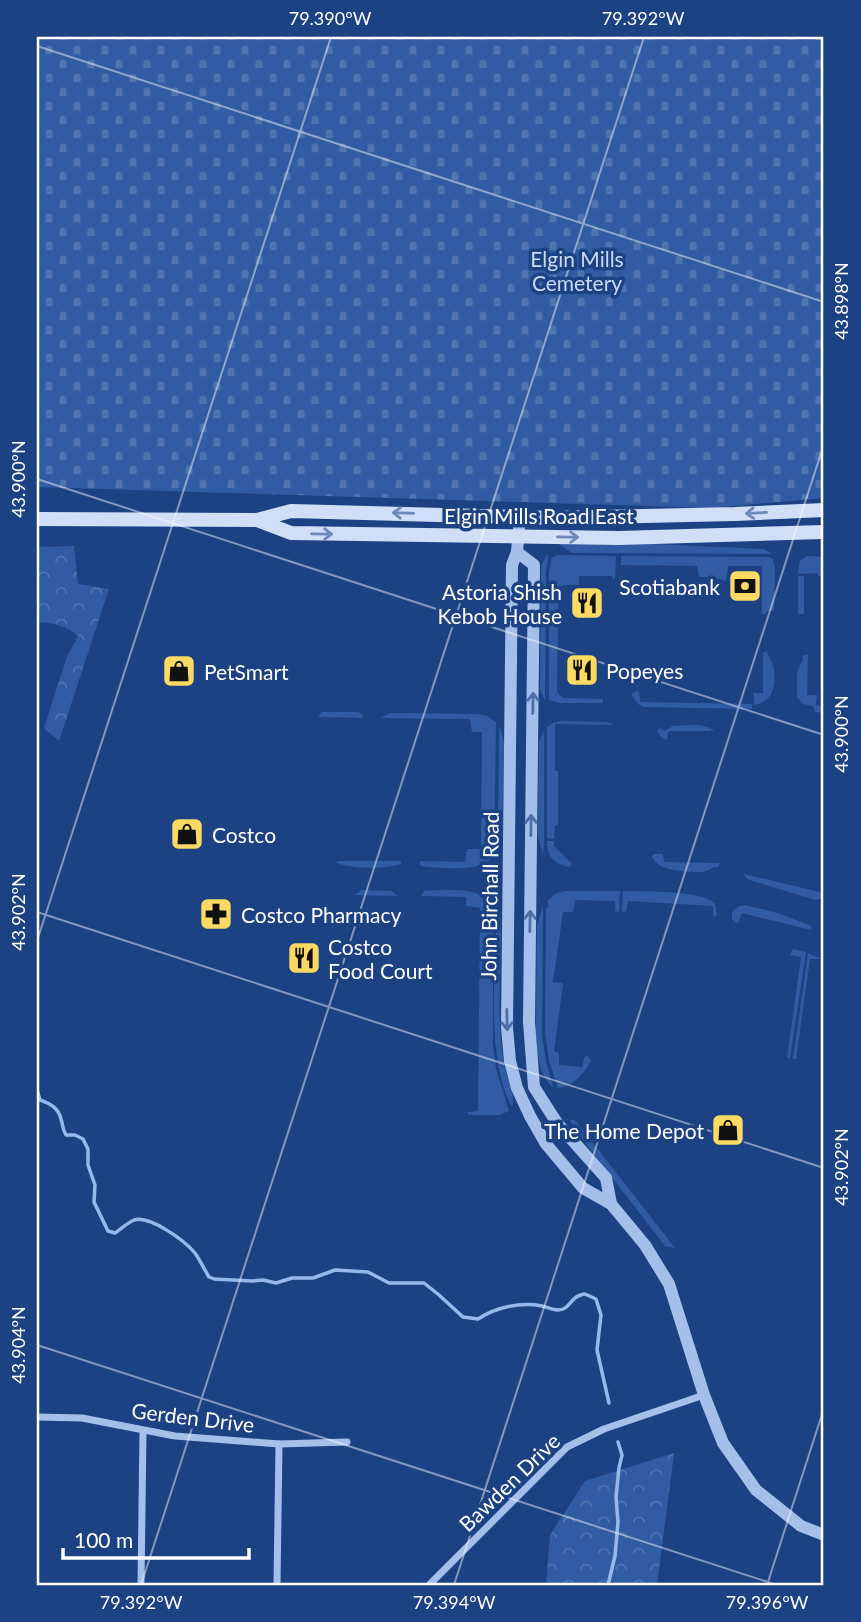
<svg xmlns="http://www.w3.org/2000/svg" width="861" height="1622" viewBox="0 0 861 1622" font-family="Lato,sans-serif">
<style>
.grass{fill:#315ba2}
.forest{fill:url(#forest-crowns)}
.cemetery{fill:url(#cemetery-stones)}
.lines{fill:none;stroke-linecap:round;stroke-linejoin:round}
.stream{stroke:#97b8ec;stroke-width:3.5}
.minor{stroke:#a4bfea;stroke-width:7}
.tertiary{stroke:#a4bfea;stroke-width:12}
.secondary{stroke:#d0def8;stroke-width:14}
.oneway{stroke:#6e88b8}
.oneway2{stroke:#4c6ea8}
.ticks{fill:none;stroke:#fff;stroke-width:2;stroke-opacity:0.45}
.labels{text-anchor:middle;dominant-baseline:central;stroke-width:7;stroke-linejoin:round;paint-order:stroke}
.park-label{font-size:21px;fill:#c9daf8;stroke:#1d4284}
.street-label{font-size:21px;fill:#fff;stroke:#1d4284}
.poi-label{font-size:21px;fill:#fff;stroke:#1d4284;text-anchor:start}
.neatline{fill:none;stroke:#fff;stroke-width:2.5}
.ticks-label{font-size:18px;text-anchor:middle;fill:#fff}
</style>
<defs>
<pattern id="forest-crowns" width="20" height="18" patternUnits="userSpaceOnUse" patternTransform="scale(1.75)"><rect width="20" height="18" fill="#315ba2"/><path d="M2 6a3 3 0 1 1 6 0M12 15a3 3 0 1 1 6 0" fill="none" stroke="#5074b0"/></pattern>
<pattern id="cemetery-stones" width="16" height="16" patternUnits="userSpaceOnUse" patternTransform="scale(1.75)"><rect width="16" height="16" fill="#315ba2"/><path d="M2 7V4a2 2 0 0 1 4 0v3zM10 15v-3a2 2 0 0 1 4 0v3z" fill="#5074b0"/></pattern>
</defs>
<rect width="100%" height="100%" fill="#1d4284"/>
<!-- grass -->
<g class="grass">
<polygon points="611,542 763,549 772,554 572,553 559,544"/>
<polygon points="547,554 548,557 546,571 545,701 540,689 541,572 542,564"/>
<polygon points="557,555 616,556 615,578 613,579 612,576 579,576 579,585 562,585 561,601 558,602 557,692 563,698 603,699 603,703 560,703 549,700 549,571 552,558"/>
<polygon points="621,556 769,557 773,559 775,567 774,611 767,611 766,614 762,614 762,566 728,566 726,581 713,577 699,577 697,566 621,565"/>
<polygon points="807,556 824,557 824,576 818,576 818,573 798,574 800,561"/>
<rect x="798" y="576" width="6" height="38"/>
<path d="M763 652H767C769 658 773 663 774 669 776 686 773 702 754 705V693H763Z"/>
<polygon points="808,654 807,695 817,695 816,705 824,707 824,713 815,712 813,706 803,704 797,697 797,672 803,659 802,656"/>
<polygon points="636,691 639,692 640,702 752,704 752,709 644,707 638,704 632,696 632,694"/>
<polygon points="322,712 358,712 362,714 363,718 318,717"/>
<path d="M390 713 477 714 487 716 496 722 494 852H491L492 859C473 872 449 868 428 867L421 866 419 863 421 861 465 862 467 849H481L482 732H472L470 719 381 718Z"/>
<polygon points="560,721 606,722 614,725 555,724 555,771 558,771 558,825 555,826 554,839 547,838 547,727 553,723"/>
<polygon points="499,726 502,733 504,743 502,835 498,851"/>
<path d="M673 726C685 726 705 722 714 731H668L667 740 662 738 657 732 659 728 665 731Z"/>
<polygon points="544,730 544,845 543,854 538,838 539,742"/>
<path d="M547 841H554V846L572 864 569 867C553 863 547 857 547 841Z"/>
<path d="M653 854H663L664 862 720 863 718 867C709 867 710 871 702 872 695 873 666 870 661 866 658 865 654 860 652 857Z"/>
<path d="M338 861H400L402 863C391 870 346 869 336 862Z"/>
<polygon points="744,874 824,893 824,898 815,900 753,881 747,879"/>
<polygon points="362,890 391,891 398,896 354,895"/>
<path d="M424 891C444 889 477 887 491 902L490 910H493V1045L496 1069 509 1111 499 1115H469L467 1112 478 1111 480 908 466 906V897L421 896Z"/>
<path d="M565 891H620L619 912 615 911V901L575 900 573 912H563L553 982 562 983 563 985 554 1051 559 1053V1065L582 1067 585 1056 589 1057 591 1061C584 1073 573 1087 558 1088L549 1061 545 1032 546 908H548V900L557 893Z"/>
<path d="M623 891C645 892 699 890 715 903L717 915 715 916H713V906L628 901 626 911 622 912Z"/>
<path d="M543 905 542 1035 546 1061 553 1087C538 1075 537 1050 536 1033L537 925Z"/>
<polygon points="745,905 778,913 812,926 811,930 742,913 739,922 736,923 732,919 732,912 739,906"/>
<path d="M500 915 501 923C501 969 496 1019 504 1064 506 1077 516 1094 512 1106 507 1100 505 1090 502 1082 489 1031 495 977 496 925Z"/>
<polygon points="793,949 806,952 790,1058 787,1058 801,957 790,955"/>
<polygon points="808,953 821,959 810,959 796,1059 793,1059"/>
<polygon points="570,1120 575,1120 675,1248 665,1246 573,1127"/>
</g>
<!-- forest -->
<g class="forest">
<path d="M74 546 78 584 109 589 59 741 44 728 66 659 78 636C68 627 50 621 37 623V547Z"/>
<polygon points="674,1453 657,1585 546,1585 550,1535 585,1481"/>
</g>
<!-- cemetery -->
<polygon class="cemetery" points="37,37 824,37 824,498 712,508 37,487"/>
<g class="lines">
<!-- stream -->
<g class="stream">
<path d="M37 1090 40 1100C50 1104 58 1107 61 1119 63 1125 62 1128 66 1135H75L83 1139 88 1149V1165L95 1185 94 1202 108 1231 115 1233C121 1229 127 1223 134 1220 150 1215 185 1241 195 1253 200 1260 204 1269 209 1277L214 1279 252 1281 263 1280 276 1283 292 1278H313L335 1270 368 1272 389 1283H424L439 1295 463 1317 478 1319C496 1307 520 1302 542 1306 547 1307 552 1310 558 1310 567 1310 569 1303 575 1298 577 1296 583 1294 585 1294L596 1299 601 1315 597 1350 609 1403"/>
<polyline points="608,1585 615,1556 618,1522 616,1497 619,1468 622,1455 618,1442"/>
</g>
<!-- minor -->
<g class="minor">
<polyline points="37,1417 82,1418 175,1436 279,1444 347,1442"/>
<polyline points="141,1585 143,1431"/>
<polyline points="277,1585 279,1444"/>
<polyline points="429,1585 567,1447 604,1429 704,1395"/>
</g>
<!-- tertiary -->
<g class="tertiary">
<polyline points="520,517 517,552 512,565 507,1027 510,1061 517,1088 530,1116 546,1144 583,1188 611,1204 645,1245 669,1284 704,1395 723,1443 756,1490 801,1526 824,1535"/>
<polyline points="517,552 534,565 529,1022 534,1087 557,1123 606,1178 611,1204"/>
</g>
<!-- secondary -->
<g class="secondary">
<polyline points="37,519 257,520 291,511 552,518 735,514 824,510"/>
<polyline points="257,520 291,533 619,538 824,532"/>
</g>
</g>
<!-- one-way arrows -->
<defs><path id="oneway-shaft" d="M-6 0H5M1.5-3L5.5 0L1.5 3" fill="none" stroke-width="1.6" stroke-linecap="round" stroke-linejoin="round" transform="scale(1.75)"/></defs>
<g class="oneway">
<use href="#oneway-shaft" transform="translate(403 513) rotate(-178)"/>
<use href="#oneway-shaft" transform="translate(756 513) rotate(177)"/>
<use href="#oneway-shaft" transform="translate(322 534) rotate(1)"/>
<use href="#oneway-shaft" transform="translate(568 537) rotate(1)"/>
</g>
<g class="oneway2">
<use href="#oneway-shaft" transform="translate(533 703) rotate(-89)"/>
<use href="#oneway-shaft" transform="translate(531 825) rotate(-89)"/>
<use href="#oneway-shaft" transform="translate(530 921) rotate(-89)"/>
<use href="#oneway-shaft" transform="translate(507 1020) rotate(89)"/>
</g>
<!-- ticks -->
<path class="ticks" d="M37 46 824 302M37 479 824 735M37 912 824 1168M37 941 331 37M37 1345 777 1585M141 1585 644 37M454 1585 824 444M767 1585 824 1408"/>
<!-- icons -->
<defs>
<symbol id="bank-square" viewBox="-11 -11 22 22"><rect x="-9" y="-9" width="18" height="18" rx="4" fill="#fada63" stroke="#1d4284"/><path d="M-6-4H6V4H-6ZM0-2.3a2.3 2.3 0 1 0 0 4.6a2.3 2.3 0 1 0 0-4.6Z" fill="#111"/></symbol>
<symbol id="restaurant-square" viewBox="-11 -11 22 22"><rect x="-9" y="-9" width="18" height="18" rx="4" fill="#fada63" stroke="#1d4284"/><path d="M-5-6h1v4h1v-4h1v4h1v-4h1v5L-1.5 .5V6h-2V.5L-5-1ZM5-6V6H3V1.5H1.5Q1.5-4 5-6Z" fill="#111"/></symbol>
<symbol id="shop-square" viewBox="-11 -11 22 22"><rect x="-9" y="-9" width="18" height="18" rx="4" fill="#fada63" stroke="#1d4284"/><path d="M-5-2.5h2.3a2.7 3.5 0 0 1 5.4 0H5L5.5 6h-11ZM-1.5-2.5h3a1.5 2.3 0 0 0-3 0Z" fill="#111"/></symbol>
<symbol id="pharmacy-square" viewBox="-11 -11 22 22"><rect x="-9" y="-9" width="18" height="18" rx="4" fill="#fada63" stroke="#1d4284"/><path d="M-2-6h4v4h4v4h-4v4h-4v-4h-4v-4h4Z" fill="#111"/></symbol>
</defs>
<g fill-rule="evenodd">
<use href="#bank-square" x="726" y="567" width="38" height="38"/>
<use href="#restaurant-square" x="568" y="584" width="38" height="38"/>
<use href="#restaurant-square" x="563" y="651" width="38" height="38"/>
<use href="#shop-square" x="160" y="652" width="38" height="38"/>
<use href="#shop-square" x="168" y="815" width="38" height="38"/>
<use href="#pharmacy-square" x="197" y="895" width="38" height="38"/>
<use href="#restaurant-square" x="285" y="939" width="38" height="38"/>
<use href="#shop-square" x="709" y="1111" width="38" height="38"/>
</g>
<g class="labels">
<!-- park labels -->
<g class="park-label">
<text x="577" y="258">Elgin Mills<tspan x="577" dy="24">Cemetery</tspan></text>
</g>
<!-- street labels -->
<g class="street-label">
<text x="539" y="515">Elgin Mills Road East</text>
<text transform="translate(489 896) rotate(-89)">John Birchall Road</text>
<text transform="translate(193 1417) rotate(7)">Gerden Drive</text>
<text transform="translate(509 1482) rotate(-44)">Bawden Drive</text>
</g>
<!-- poi labels -->
<g class="poi-label">
<text x="720" y="586" text-anchor="end">Scotiabank</text>
<text x="562" y="591" text-anchor="end">Astoria Shish<tspan x="562" dy="24">Kebob House</tspan></text>
<text x="606" y="670">Popeyes</text>
<text x="204" y="671">PetSmart</text>
<text x="212" y="834">Costco</text>
<text x="241" y="914">Costco Pharmacy</text>
<text x="328" y="946">Costco<tspan x="328" dy="24">Food Court</tspan></text>
<text x="704" y="1130" text-anchor="end">The Home Depot</text>
</g>
</g>
<!-- border -->
<rect width="861" height="1622" fill="none" stroke="#1d4284" stroke-width="77"/>
<!-- scale -->
<path d="M63 1548v10h186v-10" fill="none" stroke="#ffffff" stroke-width="3.5"/>
<text x="74" y="1548" font-size="21" fill="#ffffff" stroke="#1d4284" stroke-width="5" paint-order="stroke">100 m</text>
<rect x="38" y="38" width="784" height="1546" class="neatline"/>
<g class="ticks-label">
<text x="330" y="25">79.390°W</text>
<text x="643" y="25">79.392°W</text>
<text transform="translate(842 301) rotate(-90)" y="6">43.898°N</text>
<text transform="translate(19 479) rotate(-90)" y="6">43.900°N</text>
<text transform="translate(842 734) rotate(-90)" y="6">43.900°N</text>
<text transform="translate(19 912) rotate(-90)" y="6">43.902°N</text>
<text transform="translate(842 1167) rotate(-90)" y="6">43.902°N</text>
<text transform="translate(19 1345) rotate(-90)" y="6">43.904°N</text>
<text x="141" y="1609">79.392°W</text>
<text x="454" y="1609">79.394°W</text>
<text x="767" y="1609">79.396°W</text>
</g>
</svg>
